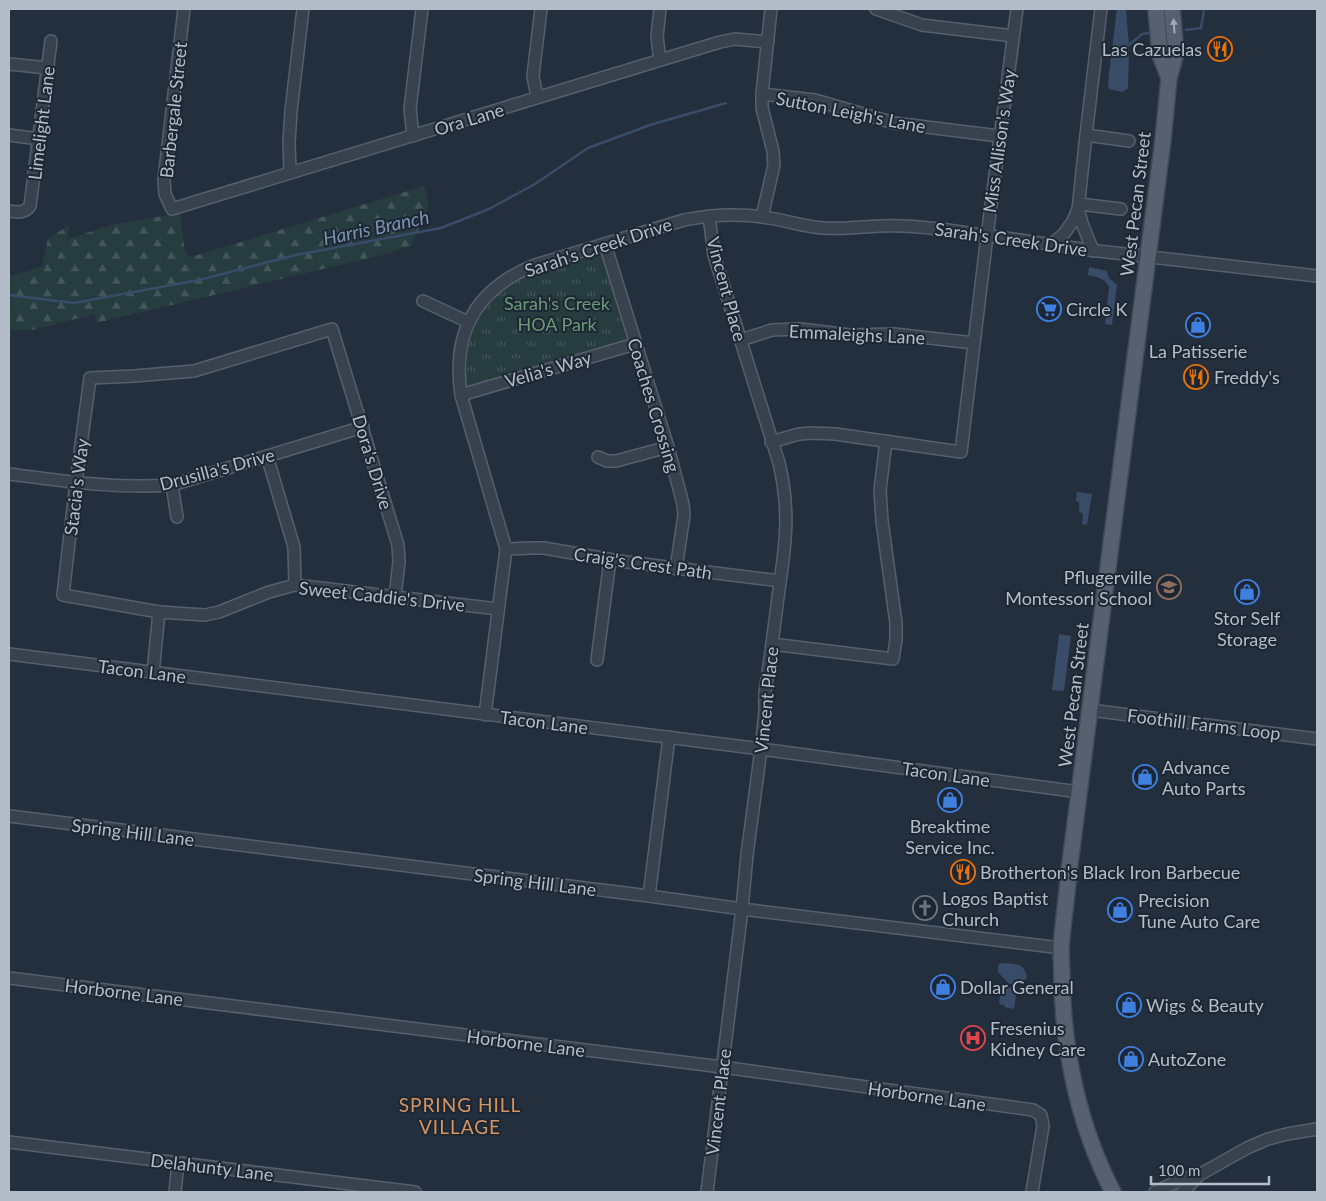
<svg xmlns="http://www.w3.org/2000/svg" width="1326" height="1201" viewBox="0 0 1326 1201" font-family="Lato,sans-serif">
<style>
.grass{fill:url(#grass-tufts)}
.forest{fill:url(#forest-firs)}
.water{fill:#394c67}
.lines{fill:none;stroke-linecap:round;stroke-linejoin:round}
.stream{stroke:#394c67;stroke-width:2.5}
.minor-casing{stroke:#565f6c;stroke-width:14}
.major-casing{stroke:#414a57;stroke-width:18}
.minor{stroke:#38414e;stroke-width:11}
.major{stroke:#56606e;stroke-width:15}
.oneway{fill:#a1aab7}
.labels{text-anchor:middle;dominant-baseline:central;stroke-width:4;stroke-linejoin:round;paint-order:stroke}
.poi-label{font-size:18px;fill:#b4bcc9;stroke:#1d2633;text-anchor:start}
.street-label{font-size:18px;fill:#b4bcc9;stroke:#1d2633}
.park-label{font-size:18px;fill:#6b9a76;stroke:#1d2633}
.water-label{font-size:19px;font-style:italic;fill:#7c92b1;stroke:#1d2633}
.neighbourhood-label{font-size:19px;letter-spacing:1px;fill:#d59563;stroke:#1d2633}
</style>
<defs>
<pattern id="grass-tufts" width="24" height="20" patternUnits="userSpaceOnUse" patternTransform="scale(1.25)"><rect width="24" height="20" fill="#263c3f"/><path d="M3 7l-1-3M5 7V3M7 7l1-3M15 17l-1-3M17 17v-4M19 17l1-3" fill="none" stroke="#435659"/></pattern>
<pattern id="forest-firs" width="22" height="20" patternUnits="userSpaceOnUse" patternTransform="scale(1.25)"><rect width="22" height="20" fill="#263c3f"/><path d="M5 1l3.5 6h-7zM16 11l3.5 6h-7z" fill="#435659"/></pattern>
</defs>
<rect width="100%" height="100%" fill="#242f3e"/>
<!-- grass -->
<path class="grass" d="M597 254H600L604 257 627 334V337L625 340 472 387 467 386 464 382C465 370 464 352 467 340 488 276 540 271 597 254Z"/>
<!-- forest -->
<polygon class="forest" points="424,186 429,206 411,246 386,254 96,323 95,314 32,330 9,330 9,276 42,267 48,239 69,225 68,239 111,225 180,213 185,252 191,257"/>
<!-- water -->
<g class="water">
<polygon points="1117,9 1126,9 1129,48 1128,88 1123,92 1109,89 1108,87 1109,74"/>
<path d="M1089 267 1107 271 1109 278 1117 285 1112 325 1105 324 1109 287C1105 278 1097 277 1088 275Z"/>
<polygon points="1077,492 1092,494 1087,525 1082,524 1083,514 1079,511 1079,502 1076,501"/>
<polygon points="1059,634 1071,636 1064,691 1052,690"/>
<path d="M1001 963C1014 964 1024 962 1027 977L1023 983 1014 985 1008 983 998 972V965Z"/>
<polygon points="1001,986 1017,988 1014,1009 1004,1007 1005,1005 999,1004"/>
</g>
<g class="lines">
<!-- stream -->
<g class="stream">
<polyline points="1186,30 1201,28 1204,9"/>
<polyline points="1129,45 1142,34 1150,33"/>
<polyline points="9,295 74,303 199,280 296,255 441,228 489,209 535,184 588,148 650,125 726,103"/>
</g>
<defs>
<g id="minor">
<polyline points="184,9 164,179 165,194 172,209 720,42 735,39 768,42"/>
<polyline points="876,9 922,25 1013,36"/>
<polyline points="660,60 657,37 660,9"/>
<polyline points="9,64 48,68"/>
<polyline points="762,94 815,100 894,123 999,136"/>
<polyline points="537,97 533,76 541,9"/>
<polyline points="9,135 39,139"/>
<polyline points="1086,135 1129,141"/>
<polyline points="413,136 410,109 422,9"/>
<polyline points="290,173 289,142 291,111 303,9"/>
<polyline points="1079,204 1121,209"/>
<polyline points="1078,209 1082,223 1093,251"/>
<path d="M9 211C18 212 24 214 30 206L51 41"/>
<polyline points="762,217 774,165 773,151 762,108 762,94 771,9"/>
<polyline points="605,244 668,447 683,504 684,515 676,569"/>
<polyline points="1051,244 1063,235 1073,221 1078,209 1086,135 1101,9"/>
<polyline points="423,301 468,322"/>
<polyline points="741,340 772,330 800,329 850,335 894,334 974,343"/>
<polyline points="461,395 635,344"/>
<polyline points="771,442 799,434 813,433 835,434 961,452 987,236 1017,9"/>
<polyline points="267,456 294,547 295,585"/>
<polyline points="598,457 607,461 616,461 668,447"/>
<path d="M9 474C63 481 117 489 172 485L363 427"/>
<polyline points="172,485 177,517"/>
<polyline points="506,549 532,548 544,548 619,561 780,581"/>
<polyline points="395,597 399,562 398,545 332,329 194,371 134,376 90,378 76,482 63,595 159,612 205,615 219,612 269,592 295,585 498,609"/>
<polyline points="772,644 893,659 896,640 896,623 882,521 880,490 886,441"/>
<polyline points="9,654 761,749 1079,792"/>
<polyline points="597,660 610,560"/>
<polyline points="153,673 159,612"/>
<polyline points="1090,710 1317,739"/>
<path d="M485 715 506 549 461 395C452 333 475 289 535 265L684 220C714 214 745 213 775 219 791 222 807 227 824 228 850 230 877 224 903 226 935 227 967 233 998 237 1026 241 1053 244 1081 249L1317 276"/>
<polyline points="9,816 649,896 742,909 1061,948"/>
<polyline points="649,896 669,737"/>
<polyline points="9,978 722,1067 1033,1110 1041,1115 1043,1126 1032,1192"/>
<polyline points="9,1142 415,1192"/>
<polyline points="175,1192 178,1163"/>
<path d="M707 1192 742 909 747 855 761 749 765 712V692C770 661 774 629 778 597 785 548 791 513 779 463L714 255 709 216"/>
<polyline points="1155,1192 1180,1180 1199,1175 1247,1148 1268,1139 1287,1134 1317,1129"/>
<polyline points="1182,1192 1185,1190 1199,1175"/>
</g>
<g id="major">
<polyline points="1156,9 1160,55 1169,78"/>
<path d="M1113 1192C1079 1127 1063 1051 1062 978 1062 968 1061 958 1061 947 1063 922 1067 897 1069 871L1163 140 1169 78 1176 53 1172 9"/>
</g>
</defs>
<!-- minor casing -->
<use href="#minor" class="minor-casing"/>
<!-- major casing -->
<use href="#major" class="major-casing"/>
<!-- minor -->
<use href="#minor" class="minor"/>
<!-- major -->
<use href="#major" class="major"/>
</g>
<!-- one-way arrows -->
<defs><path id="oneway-solid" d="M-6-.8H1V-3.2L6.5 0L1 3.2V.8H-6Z" transform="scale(1.25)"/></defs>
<use class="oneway" href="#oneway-solid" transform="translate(1174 26) rotate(-94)"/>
<!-- icons -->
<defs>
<symbol id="restaurant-ring" viewBox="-11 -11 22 22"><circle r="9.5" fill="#1d2633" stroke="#e8710a" stroke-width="1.5"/><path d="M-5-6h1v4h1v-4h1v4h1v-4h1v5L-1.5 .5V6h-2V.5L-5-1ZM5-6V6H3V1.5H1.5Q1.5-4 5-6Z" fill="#e8710a"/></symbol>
<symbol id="supermarket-ring" viewBox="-11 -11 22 22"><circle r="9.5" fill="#1d2633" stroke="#3f7fe0" stroke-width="1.5"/><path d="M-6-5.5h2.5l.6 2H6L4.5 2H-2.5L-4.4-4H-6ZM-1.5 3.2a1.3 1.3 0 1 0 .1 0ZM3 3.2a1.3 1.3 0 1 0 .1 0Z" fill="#3f7fe0"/></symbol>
<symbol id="shop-ring" viewBox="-11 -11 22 22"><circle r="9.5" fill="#1d2633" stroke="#3f7fe0" stroke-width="1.5"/><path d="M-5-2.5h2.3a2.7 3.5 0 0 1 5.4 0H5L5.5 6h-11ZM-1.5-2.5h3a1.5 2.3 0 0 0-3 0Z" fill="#3f7fe0"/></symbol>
<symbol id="school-ring" viewBox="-11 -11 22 22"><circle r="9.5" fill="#1d2633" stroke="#8d6e63" stroke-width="1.5"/><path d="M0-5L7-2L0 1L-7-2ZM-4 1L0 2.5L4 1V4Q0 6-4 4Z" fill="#8d6e63"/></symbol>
<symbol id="church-ring" viewBox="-11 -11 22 22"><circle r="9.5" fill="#1d2633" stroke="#6b7280" stroke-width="1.5"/><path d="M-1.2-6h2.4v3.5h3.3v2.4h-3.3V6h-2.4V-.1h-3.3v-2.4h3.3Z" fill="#6b7280"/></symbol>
<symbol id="hospital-ring" viewBox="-11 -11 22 22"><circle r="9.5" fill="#1d2633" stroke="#e0444e" stroke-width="1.5"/><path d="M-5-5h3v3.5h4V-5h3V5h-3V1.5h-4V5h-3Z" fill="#e0444e"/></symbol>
</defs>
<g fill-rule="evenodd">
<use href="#restaurant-ring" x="1206" y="35" width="28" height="28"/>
<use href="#supermarket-ring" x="1035" y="295" width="28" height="28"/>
<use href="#shop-ring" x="1184" y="311" width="28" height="28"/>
<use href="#restaurant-ring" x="1182" y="363" width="28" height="28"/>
<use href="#school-ring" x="1155" y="573" width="28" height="28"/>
<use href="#shop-ring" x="1233" y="578" width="28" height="28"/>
<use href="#shop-ring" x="1131" y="763" width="28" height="28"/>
<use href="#shop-ring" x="936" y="786" width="28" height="28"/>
<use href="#restaurant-ring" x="949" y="858" width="28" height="28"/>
<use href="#church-ring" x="911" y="894" width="28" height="28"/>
<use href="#shop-ring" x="1106" y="896" width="28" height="28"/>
<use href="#shop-ring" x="929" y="973" width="28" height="28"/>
<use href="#shop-ring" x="1115" y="991" width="28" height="28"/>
<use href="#hospital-ring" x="959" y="1024" width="28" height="28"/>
<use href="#shop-ring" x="1117" y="1045" width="28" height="28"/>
</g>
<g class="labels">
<!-- poi labels -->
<g class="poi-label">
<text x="1202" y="49" text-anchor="end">Las Cazuelas</text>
<text x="1066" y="309">Circle K</text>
<text x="1198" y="351" text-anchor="middle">La Patisserie</text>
<text x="1214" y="377">Freddy's</text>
<text x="1152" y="577" text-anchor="end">Pflugerville<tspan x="1152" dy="21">Montessori School</tspan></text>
<text x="1247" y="618" text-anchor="middle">Stor Self<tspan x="1247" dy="21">Storage</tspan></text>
<text x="1162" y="767">Advance<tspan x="1162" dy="21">Auto Parts</tspan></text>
<text x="950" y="826" text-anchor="middle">Breaktime<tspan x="950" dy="21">Service Inc.</tspan></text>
<text x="980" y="872">Brotherton's Black Iron Barbecue</text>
<text x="942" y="898">Logos Baptist<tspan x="942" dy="21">Church</tspan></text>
<text x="1138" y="900">Precision<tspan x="1138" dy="21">Tune Auto Care</tspan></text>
<text x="960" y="987">Dollar General</text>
<text x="1146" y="1005">Wigs &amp; Beauty</text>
<text x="990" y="1028">Fresenius<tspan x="990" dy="21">Kidney Care</tspan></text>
<text x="1148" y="1059">AutoZone</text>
</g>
<!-- street labels -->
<g class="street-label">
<text transform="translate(173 110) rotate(-84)">Barbergale Street</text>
<text transform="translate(851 112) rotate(11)">Sutton Leigh's Lane</text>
<text transform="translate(469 119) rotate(-17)">Ora Lane</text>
<text transform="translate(41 123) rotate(-83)">Limelight Lane</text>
<text transform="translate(999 141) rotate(-82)">Miss Allison's Way</text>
<text transform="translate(1135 204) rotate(-83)">West Pecan Street</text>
<text transform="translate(1011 239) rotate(8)">Sarah's Creek Drive</text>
<text transform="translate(598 247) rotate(-18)">Sarah's Creek Drive</text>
<text transform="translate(727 289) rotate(75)">Vincent Place</text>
<text transform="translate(857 334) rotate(3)">Emmaleighs Lane</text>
<text transform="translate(548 369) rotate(-16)">Velia's Way</text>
<text transform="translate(654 405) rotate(73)">Coaches Crossing</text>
<text transform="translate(373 462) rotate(73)">Dora's Drive</text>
<text transform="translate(217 469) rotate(-15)">Drusilla's Drive</text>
<text transform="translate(76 487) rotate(-83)">Stacia's Way</text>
<text transform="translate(643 563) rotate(8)">Craig's Crest Path</text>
<text transform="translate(382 596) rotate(6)">Sweet Caddie's Drive</text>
<text transform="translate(142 671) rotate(7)">Tacon Lane</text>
<text transform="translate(1073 695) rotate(-83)">West Pecan Street</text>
<text transform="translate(766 700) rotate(-84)">Vincent Place</text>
<text transform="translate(544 722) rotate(7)">Tacon Lane</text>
<text transform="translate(1204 724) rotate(7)">Foothill Farms Loop</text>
<text transform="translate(946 774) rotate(8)">Tacon Lane</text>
<text transform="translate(133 832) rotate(7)">Spring Hill Lane</text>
<text transform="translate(535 882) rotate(7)">Spring Hill Lane</text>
<text transform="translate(124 992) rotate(7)">Horborne Lane</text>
<text transform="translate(526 1043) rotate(7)">Horborne Lane</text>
<text transform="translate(927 1096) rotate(8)">Horborne Lane</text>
<text transform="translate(718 1102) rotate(-83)">Vincent Place</text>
<text transform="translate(212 1167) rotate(7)">Delahunty Lane</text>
</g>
<!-- park labels -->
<g class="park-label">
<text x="557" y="303">Sarah's Creek<tspan x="557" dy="21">HOA Park</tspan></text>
</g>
<!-- water labels -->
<g class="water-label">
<text transform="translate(376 227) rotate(-12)">Harris Branch</text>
</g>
<!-- neighbourhood labels -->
<g class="neighbourhood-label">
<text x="460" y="1104">SPRING HILL<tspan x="460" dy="22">VILLAGE</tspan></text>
</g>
</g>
<!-- border -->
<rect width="1326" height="1201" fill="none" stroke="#b4bcc9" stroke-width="20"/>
<!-- scale -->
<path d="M1151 1176v8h118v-8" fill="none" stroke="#b4bcc9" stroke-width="2.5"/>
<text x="1158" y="1176" font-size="15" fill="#b4bcc9" stroke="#1d2633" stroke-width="4" paint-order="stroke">100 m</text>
</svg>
